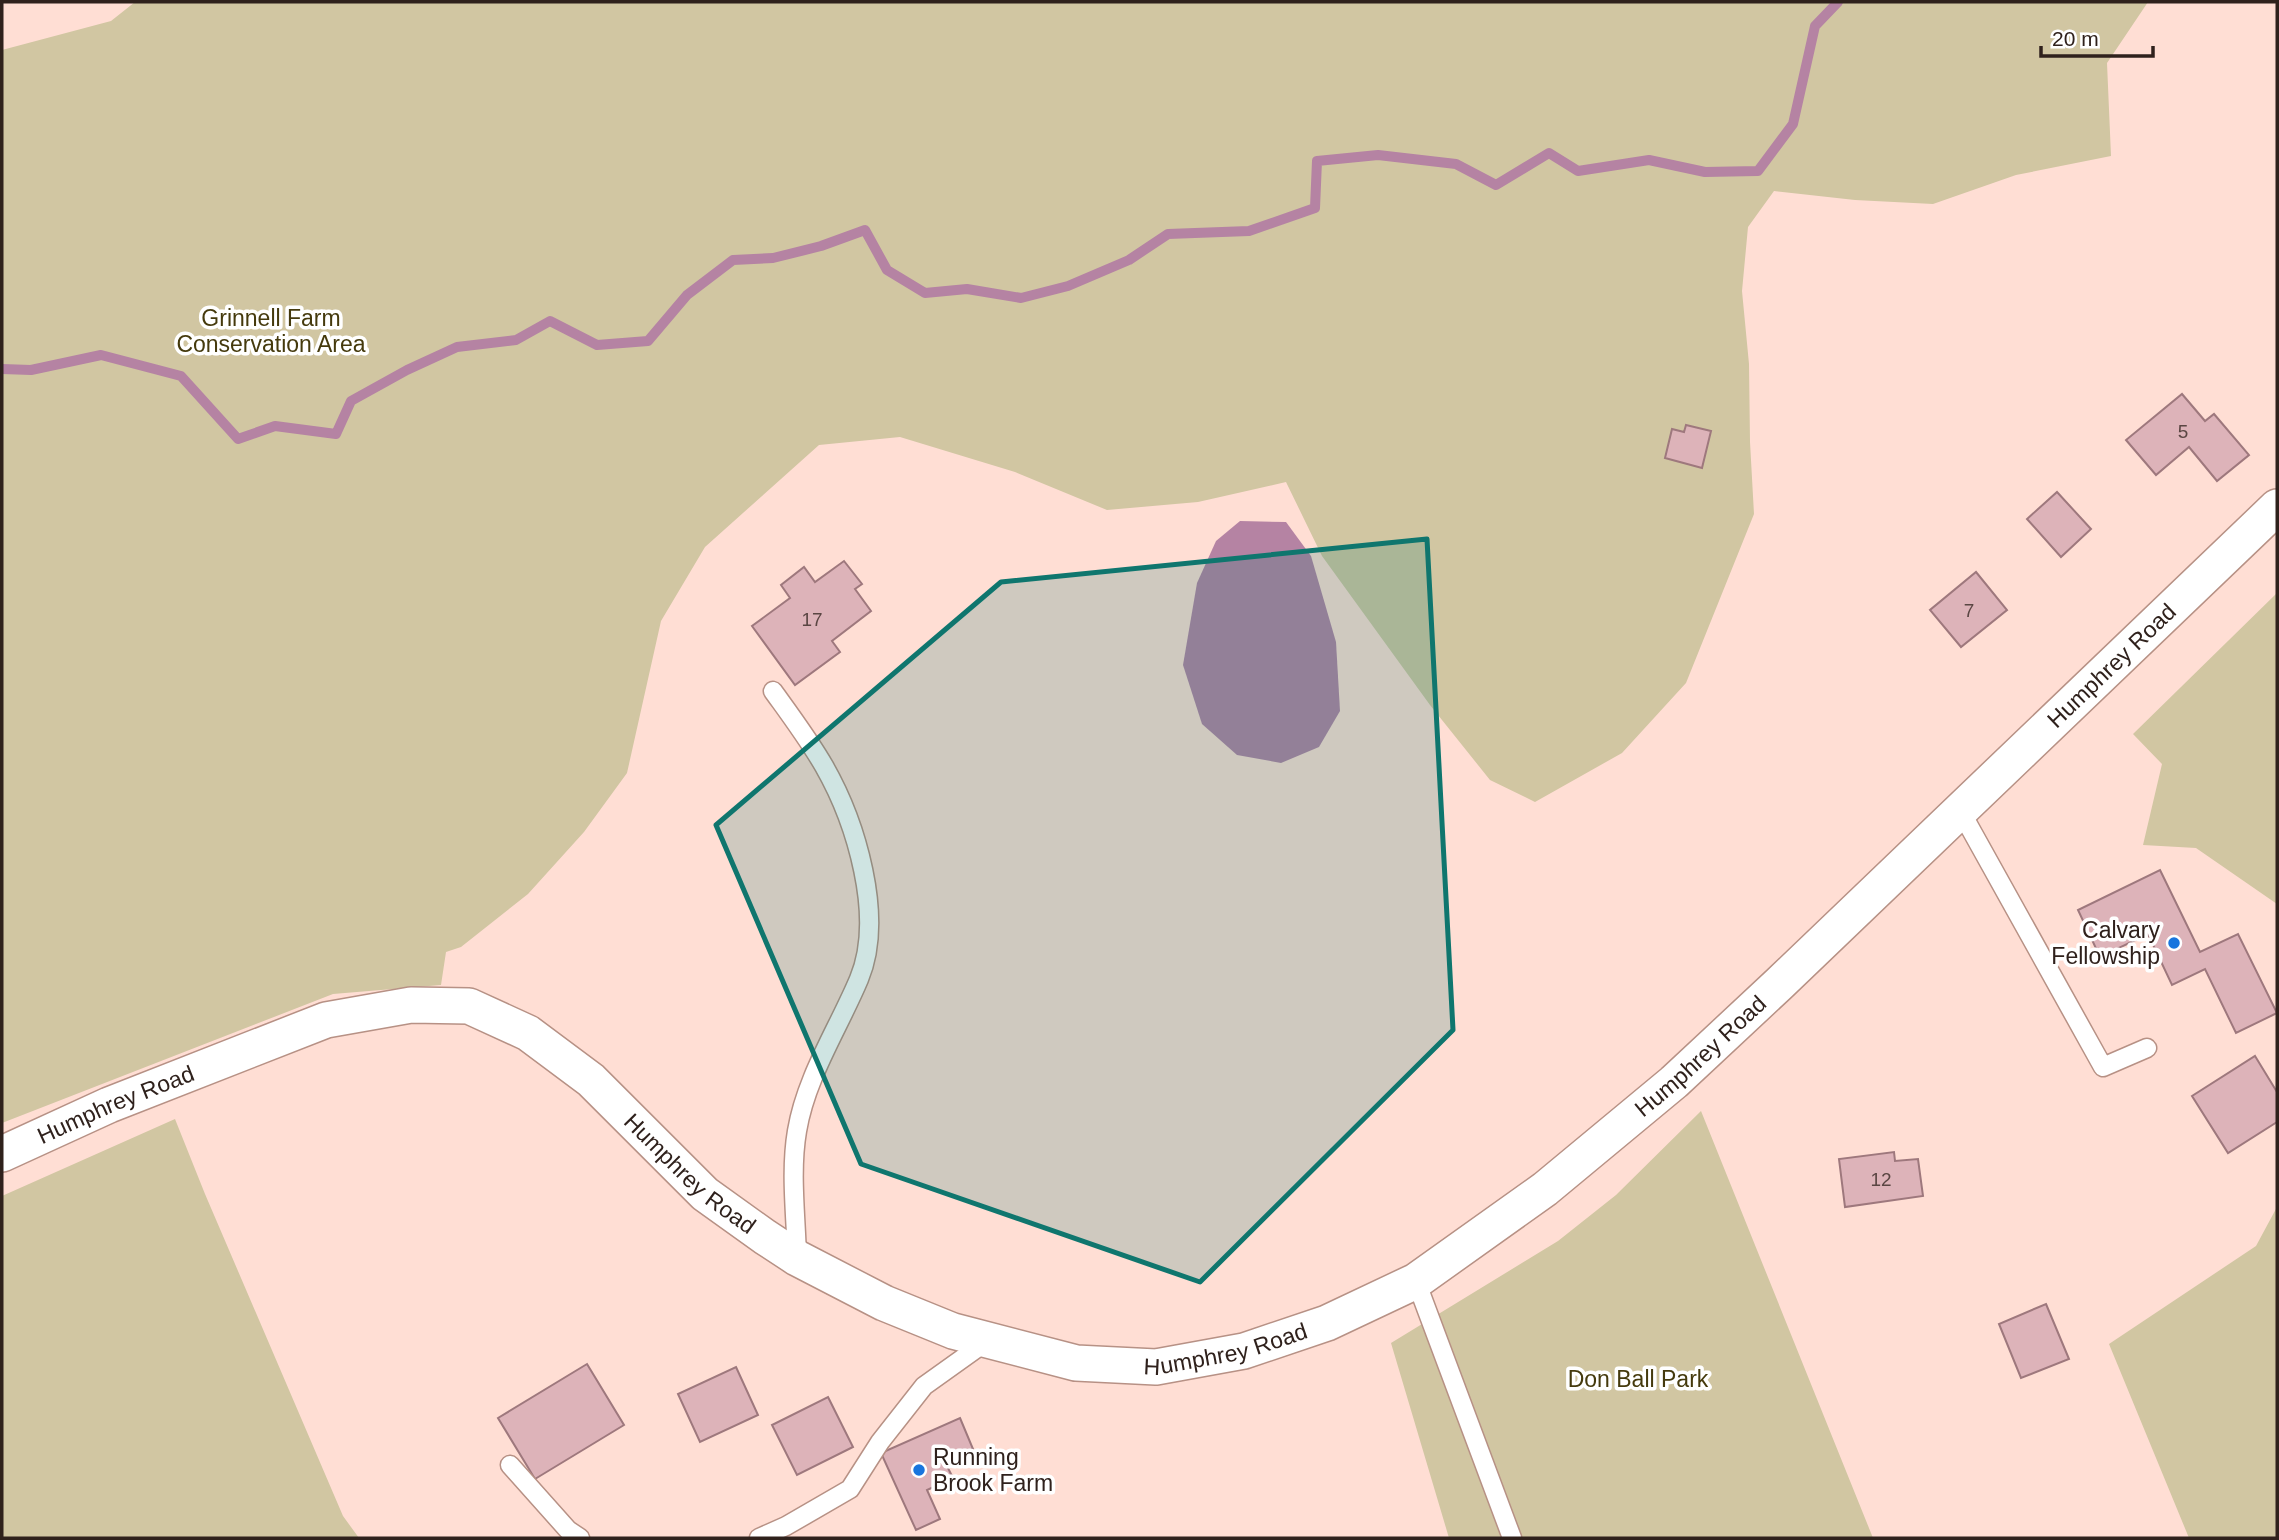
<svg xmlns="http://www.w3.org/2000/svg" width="2279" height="1540" viewBox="0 0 2279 1540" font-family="Arial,sans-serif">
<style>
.green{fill:#d1c6a2}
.water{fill:#b583a3}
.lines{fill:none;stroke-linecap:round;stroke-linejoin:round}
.stream{stroke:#b583a3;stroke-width:10}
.building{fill:#ddb3b9;stroke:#9e787d;stroke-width:2}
.service-casing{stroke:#b79185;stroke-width:21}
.minor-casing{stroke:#b79185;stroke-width:38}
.service{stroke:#fff;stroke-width:18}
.minor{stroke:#fff;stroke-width:35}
.marked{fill:#0f766e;fill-opacity:0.2;stroke:#0f766e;stroke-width:5;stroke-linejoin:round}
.poi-dot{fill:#1875de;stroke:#fff;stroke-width:2.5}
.labels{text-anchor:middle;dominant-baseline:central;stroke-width:7;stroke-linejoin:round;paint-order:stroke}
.number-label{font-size:19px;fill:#5a4643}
.park-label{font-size:23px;fill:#453a0d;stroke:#fff}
.street-label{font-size:23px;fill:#2f211c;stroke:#fff}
.poi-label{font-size:23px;fill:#2f211c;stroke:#fff;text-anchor:end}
</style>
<rect width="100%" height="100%" fill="#ffded4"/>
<!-- green -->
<g class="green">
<polygon points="135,2 2148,2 2107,63 2111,156 2016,175 1933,204 1855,200 1774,191 1748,227 1742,291 1749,364 1750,442 1754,514 1686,683 1622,753 1535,802 1490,780 1430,705 1322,556 1286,482 1198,502 1107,510 1015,472 900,437 819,445 705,547 661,621 627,773 584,832 528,894 461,947 446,952 441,985 333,994 2,1123 2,50 111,21"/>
<polygon points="2277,593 2277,904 2196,848 2143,845 2162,764 2133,734"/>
<polygon points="1701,1111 1873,1538 1449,1538 1391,1343 1558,1241 1616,1195"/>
<polygon points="175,1119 205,1194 343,1516 359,1538 2,1538 2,1196"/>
<polygon points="2277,1207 2277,1538 2189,1538 2109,1344 2256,1246"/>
</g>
<!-- water -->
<polygon class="water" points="1240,521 1286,522 1311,556 1336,642 1340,711 1319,747 1281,763 1237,755 1202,724 1183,665 1197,583 1216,541"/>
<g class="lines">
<!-- stream -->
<polyline class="stream" points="2,369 31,370 101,355 181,376 238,439 275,426 336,434 351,401 407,370 457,347 516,340 550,321 597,345 648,341 687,295 733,260 773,258 821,246 865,230 887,270 925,293 967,289 1021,298 1068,286 1129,260 1168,234 1249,231 1315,208 1317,161 1378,155 1456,164 1496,185 1549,153 1578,171 1649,160 1705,172 1758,171 1793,124 1815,26 1838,2"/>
</g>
<!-- building -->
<g class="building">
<polygon points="2182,394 2205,421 2214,414 2249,455 2217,481 2189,447 2156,475 2126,440"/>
<polygon points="1686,425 1711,431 1702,468 1665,458 1672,429 1684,432"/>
<polygon points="2057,492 2091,529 2061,557 2027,519"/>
<polygon points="844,561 862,584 855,589 871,611 832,641 840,652 795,685 752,626 790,598 781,585 804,567 815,582"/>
<polygon points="1976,572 2007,610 1961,647 1930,610"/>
<polygon points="2160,870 2200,952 2238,934 2277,1013 2236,1033 2205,969 2172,985 2148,934 2100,957 2078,910"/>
<polygon points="2255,1056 2277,1092 2277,1122 2228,1153 2192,1096"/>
<polygon points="1894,1152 1895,1161 1918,1159 1923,1196 1845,1207 1839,1159"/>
<polygon points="2046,1304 2069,1359 2021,1378 1999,1324"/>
<polygon points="587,1364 624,1425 535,1479 498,1418"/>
<polygon points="736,1367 758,1415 700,1442 678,1394"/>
<polygon points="828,1397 853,1447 797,1475 772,1425"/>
<polygon points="960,1418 973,1449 945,1462 953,1478 927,1490 940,1519 916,1530 881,1453"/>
</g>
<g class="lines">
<defs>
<g id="service">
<path d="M773 691C791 716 809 740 824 766 856 822 885 917 859 979 838 1029 806 1077 797 1131 790 1172 796 1216 797 1258"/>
<polyline points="1960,810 2103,1067 2147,1048"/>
<polyline points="1416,1281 1512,1538"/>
<polyline points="510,1465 568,1530 580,1538"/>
<polyline points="759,1538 786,1526 850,1489 880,1442 924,1386 987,1341"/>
</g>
<g id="minor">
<path id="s1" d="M2 1154 109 1105 326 1020 411 1005 469 1006 528 1033 591 1080 705 1194 765 1237 797 1258 884 1303 953 1331 1076 1363 1156 1367 1244 1351 1327 1323 1416 1281 1545 1189 1674 1082 1779 984 2277 507"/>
</g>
</defs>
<!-- service casing -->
<use href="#service" class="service-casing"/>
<!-- minor casing -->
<use href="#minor" class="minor-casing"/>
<!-- service -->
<use href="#service" class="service"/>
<!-- minor -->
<use href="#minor" class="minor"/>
</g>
<!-- marked area -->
<path class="marked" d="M1427 539 1453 1030 1200 1282 861 1164 716 825 1001 582Z"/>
<!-- markers -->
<g class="poi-dot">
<circle cx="2174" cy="943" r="7"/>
<circle cx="919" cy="1470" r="7"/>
</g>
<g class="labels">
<!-- number labels -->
<g class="number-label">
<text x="2183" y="431">5</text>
<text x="1969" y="610">7</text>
<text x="812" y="619">17</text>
<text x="1881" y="1179">12</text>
</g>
<!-- park labels -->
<g class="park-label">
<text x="271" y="318">Grinnell Farm<tspan x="271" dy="26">Conservation Area</tspan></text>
<text x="1638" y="1379">Don Ball Park</text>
</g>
<!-- street labels -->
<g class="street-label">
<text stroke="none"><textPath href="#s1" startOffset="2497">Humphrey Road</textPath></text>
<text stroke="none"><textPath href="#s1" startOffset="1930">Humphrey Road</textPath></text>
<text stroke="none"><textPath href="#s1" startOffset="124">Humphrey Road</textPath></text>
<text stroke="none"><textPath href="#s1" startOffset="775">Humphrey Road</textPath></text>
<text stroke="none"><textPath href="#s1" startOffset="1363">Humphrey Road</textPath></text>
</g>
<!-- poi labels -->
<g class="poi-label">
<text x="2160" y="930">Calvary<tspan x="2160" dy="26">Fellowship</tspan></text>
<text x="933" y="1457" text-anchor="start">Running<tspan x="933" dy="26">Brook Farm</tspan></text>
</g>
</g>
<!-- border -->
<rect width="2279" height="1540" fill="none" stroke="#2f211c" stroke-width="7"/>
<!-- scale -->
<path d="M2041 46v10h112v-10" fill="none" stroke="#2f211c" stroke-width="3.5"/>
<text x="2052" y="46" font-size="21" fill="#2f211c" stroke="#ffffff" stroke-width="5" paint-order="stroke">20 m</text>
</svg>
